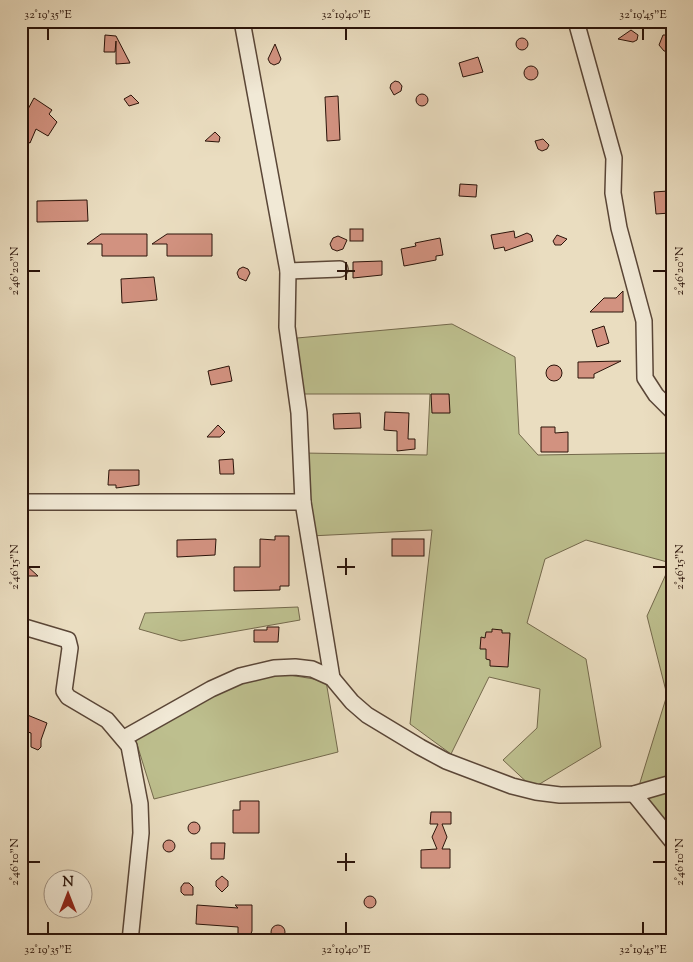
<svg xmlns="http://www.w3.org/2000/svg" width="693" height="962" viewBox="0 0 693 962" font-family="'Sorts Mill Goudy',serif">
<style>
.green{fill:#bdbf8e;stroke:#74694c}
.building{fill:#d29280;stroke:#2a1309}
.lines{fill:none;stroke-linecap:round;stroke-linejoin:round}
.minor-casing{stroke:#5a4637;stroke-width:18}
.minor{stroke:#f1e9d6;stroke-width:15}
.ticks{fill:none;stroke:#2a1309;stroke-width:2}
.neatline{fill:none;stroke:#2a1309;stroke-width:2}
.ticks-label{font-size:12px;text-anchor:middle;fill:#2a1309}
</style>
<rect width="100%" height="100%" fill="#eaddc0"/>
<filter id="stains"><feTurbulence type="fractalNoise" baseFrequency=".004" numOctaves="4"/><feColorMatrix values="0 0 0 0 .2 0 0 0 0 .09 0 0 0 0 .02 0 0 0 .5 -.17"/></filter>
<radialGradient id="worn" r=".72"><stop offset=".6" stop-color="#630" stop-opacity="0"/><stop offset="1" stop-color="#630" stop-opacity=".3"/></radialGradient>
<!-- green -->
<g class="green">
<polygon points="452,324 515,357 519,434 538,455 672,453 672,837 638,789 667,695 647,616 671,563 586,540 545,559 527,623 586,659 601,747 533,788 503,760 537,728 540,689 489,677 451,754 410,724 432,530 310,536 303,453 427,455 430,394 301,394 297,338"/>
<polygon points="298,607 300,620 181,641 139,629 145,613"/>
<polygon points="259,670 326,681 338,752 154,799 136,741 168,708"/>
</g>
<!-- building -->
<g class="building">
<polygon points="631,30 638,35 637,40 633,42 618,39"/>
<polygon points="105,35 116,36 130,63 116,64 116,41 115,52 104,52"/>
<polygon points="663,35 672,35 672,52 664,51 659,45"/>
<circle cx="522" cy="44" r="6"/>
<polygon points="275,44 281,59 279,63 274,65 270,63 268,59"/>
<polygon points="478,57 483,72 463,77 459,63"/>
<circle cx="531" cy="73" r="7"/>
<polygon points="395,81 399,82 402,86 401,91 394,95 390,88 391,84"/>
<circle cx="422" cy="100" r="6"/>
<polygon points="131,95 139,103 129,106 124,99"/>
<polygon points="338,96 340,140 327,141 325,97"/>
<polygon points="34,98 52,110 49,114 57,122 48,136 36,129 30,143 21,139 21,122"/>
<polygon points="215,132 220,137 219,142 205,141"/>
<polygon points="543,139 549,145 547,149 542,151 538,149 535,141"/>
<polygon points="460,184 477,185 476,197 459,196"/>
<polygon points="668,191 670,213 656,214 654,192"/>
<polygon points="87,200 88,221 37,222 37,201"/>
<rect x="350" y="229" width="13" height="12"/>
<polygon points="514,231 515,238 527,233 531,235 533,241 505,251 504,247 494,249 491,235"/>
<polygon points="101,234 147,234 147,256 102,256 102,244 87,244"/>
<polygon points="167,234 212,234 212,256 167,256 167,244 152,244"/>
<polygon points="557,235 567,239 561,245 555,245 553,241"/>
<polygon points="338,236 347,240 343,249 337,251 332,249 330,244 333,238"/>
<polygon points="440,238 443,255 436,256 436,260 404,266 401,249 416,246 415,243"/>
<polygon points="382,261 382,275 353,278 353,262"/>
<polygon points="243,267 248,269 250,273 246,281 239,278 237,273 239,269"/>
<polygon points="154,277 157,300 122,303 121,279"/>
<polygon points="623,291 623,312 590,312 604,298 616,298"/>
<polygon points="604,326 609,343 597,347 592,330"/>
<polygon points="621,361 594,374 594,378 578,378 578,362"/>
<circle cx="554" cy="373" r="8"/>
<polygon points="229,366 232,381 211,385 208,371"/>
<polygon points="431,394 449,394 450,413 432,413"/>
<polygon points="385,412 409,413 408,439 415,439 415,449 397,451 397,431 384,430"/>
<polygon points="360,413 361,428 334,429 333,414"/>
<polygon points="218,425 225,432 220,437 207,437"/>
<polygon points="541,427 555,427 555,433 568,432 568,452 541,452"/>
<polygon points="233,459 234,474 220,474 219,460"/>
<polygon points="109,470 139,470 139,485 116,488 116,485 108,485"/>
<polygon points="275,536 289,536 289,586 280,586 280,590 234,591 234,567 260,567 260,539 275,540"/>
<polygon points="216,539 215,555 177,557 177,540"/>
<rect x="392" y="539" width="32" height="17"/>
<polygon points="26,565 38,576 21,576 21,569"/>
<polygon points="267,627 279,627 278,642 254,642 254,630 267,630"/>
<polygon points="492,629 502,630 502,633 510,633 508,667 490,666 490,660 486,659 486,649 480,649 481,637 485,638 486,632 492,632"/>
<polygon points="25,714 47,723 41,740 41,747 38,750 31,747 31,733 21,730"/>
<polygon points="240,801 259,801 259,833 233,833 233,810 240,810"/>
<polygon points="431,812 451,812 451,824 442,824 447,837 442,849 450,849 450,868 421,868 421,850 437,849 432,837 438,824 430,824"/>
<circle cx="194" cy="828" r="6"/>
<circle cx="169" cy="846" r="6"/>
<polygon points="211,843 225,843 224,859 211,859"/>
<polygon points="222,876 228,881 228,886 222,892 216,886 216,881"/>
<polygon points="184,883 189,883 193,887 193,895 184,895 181,892 181,887"/>
<circle cx="370" cy="902" r="6"/>
<polygon points="197,905 238,908 235,905 252,905 252,931 248,941 238,941 238,927 196,924"/>
<circle cx="278" cy="932" r="7"/>
</g>
<g class="lines">
<defs>
<g id="minor">
<polyline points="576,21 614,158 613,193 619,228 644,321 645,378 656,395 672,411"/>
<polyline points="288,271 340,269"/>
<polyline points="21,502 303,502 299,413 287,327 288,271 242,21"/>
<polyline points="303,502 332,678"/>
<polyline points="21,626 68,640 70,648 64,691 68,697 107,720 129,746 140,804 141,833 130,941"/>
<polyline points="124,738 211,689 240,676 274,668 295,667 312,669 332,678 352,702 367,715 420,747 446,761 512,786 536,792 560,795 634,794 672,783"/>
<polyline points="634,794 672,841"/>
</g>
</defs>
<!-- minor casing -->
<use href="#minor" class="minor-casing"/>
<!-- minor -->
<use href="#minor" class="minor"/>
</g>
<!-- ticks -->
<path class="ticks" d="M48 28V40M346 28V40M643 28V40M346 262V280M28 271H40M337 271H355M653 271H666M346 558V575M28 567H40M337 567H355M653 567H666M346 853V871M28 862H40M337 862H355M653 862H666M48 922V934M346 922V934M643 922V934"/>
<!-- margin -->
<rect width="693" height="962" fill="none" stroke="#eaddc0" stroke-width="55"/>
<!-- north arrow -->
<g transform="translate(68 894)"><circle r="24" fill="#f1e9d6" stroke="#a19384"/>
<path d="M0-4L9 19L0 12L-9 19Z" fill="#8f2418"/>
<text y="-8" font-size="14" font-weight="bold" text-anchor="middle" fill="#2a1309">N</text>
</g>
<rect x="28" y="28" width="638" height="906" class="neatline"/>
<g class="ticks-label">
<text x="48" y="18">32°19'35"E</text>
<text x="346" y="18">32°19'40"E</text>
<text x="643" y="18">32°19'45"E</text>
<text transform="translate(14 271) rotate(-90)" y="4">2°46'20"N</text>
<text transform="translate(679 271) rotate(-90)" y="4">2°46'20"N</text>
<text transform="translate(14 567) rotate(-90)" y="4">2°46'15"N</text>
<text transform="translate(679 567) rotate(-90)" y="4">2°46'15"N</text>
<text transform="translate(14 862) rotate(-90)" y="4">2°46'10"N</text>
<text transform="translate(679 862) rotate(-90)" y="4">2°46'10"N</text>
<text x="48" y="953">32°19'35"E</text>
<text x="346" y="953">32°19'40"E</text>
<text x="643" y="953">32°19'45"E</text>
</g>
<rect width="100%" height="100%" filter="url(#stains)"/>
<rect width="100%" height="100%" fill="url(#worn)"/>
</svg>
